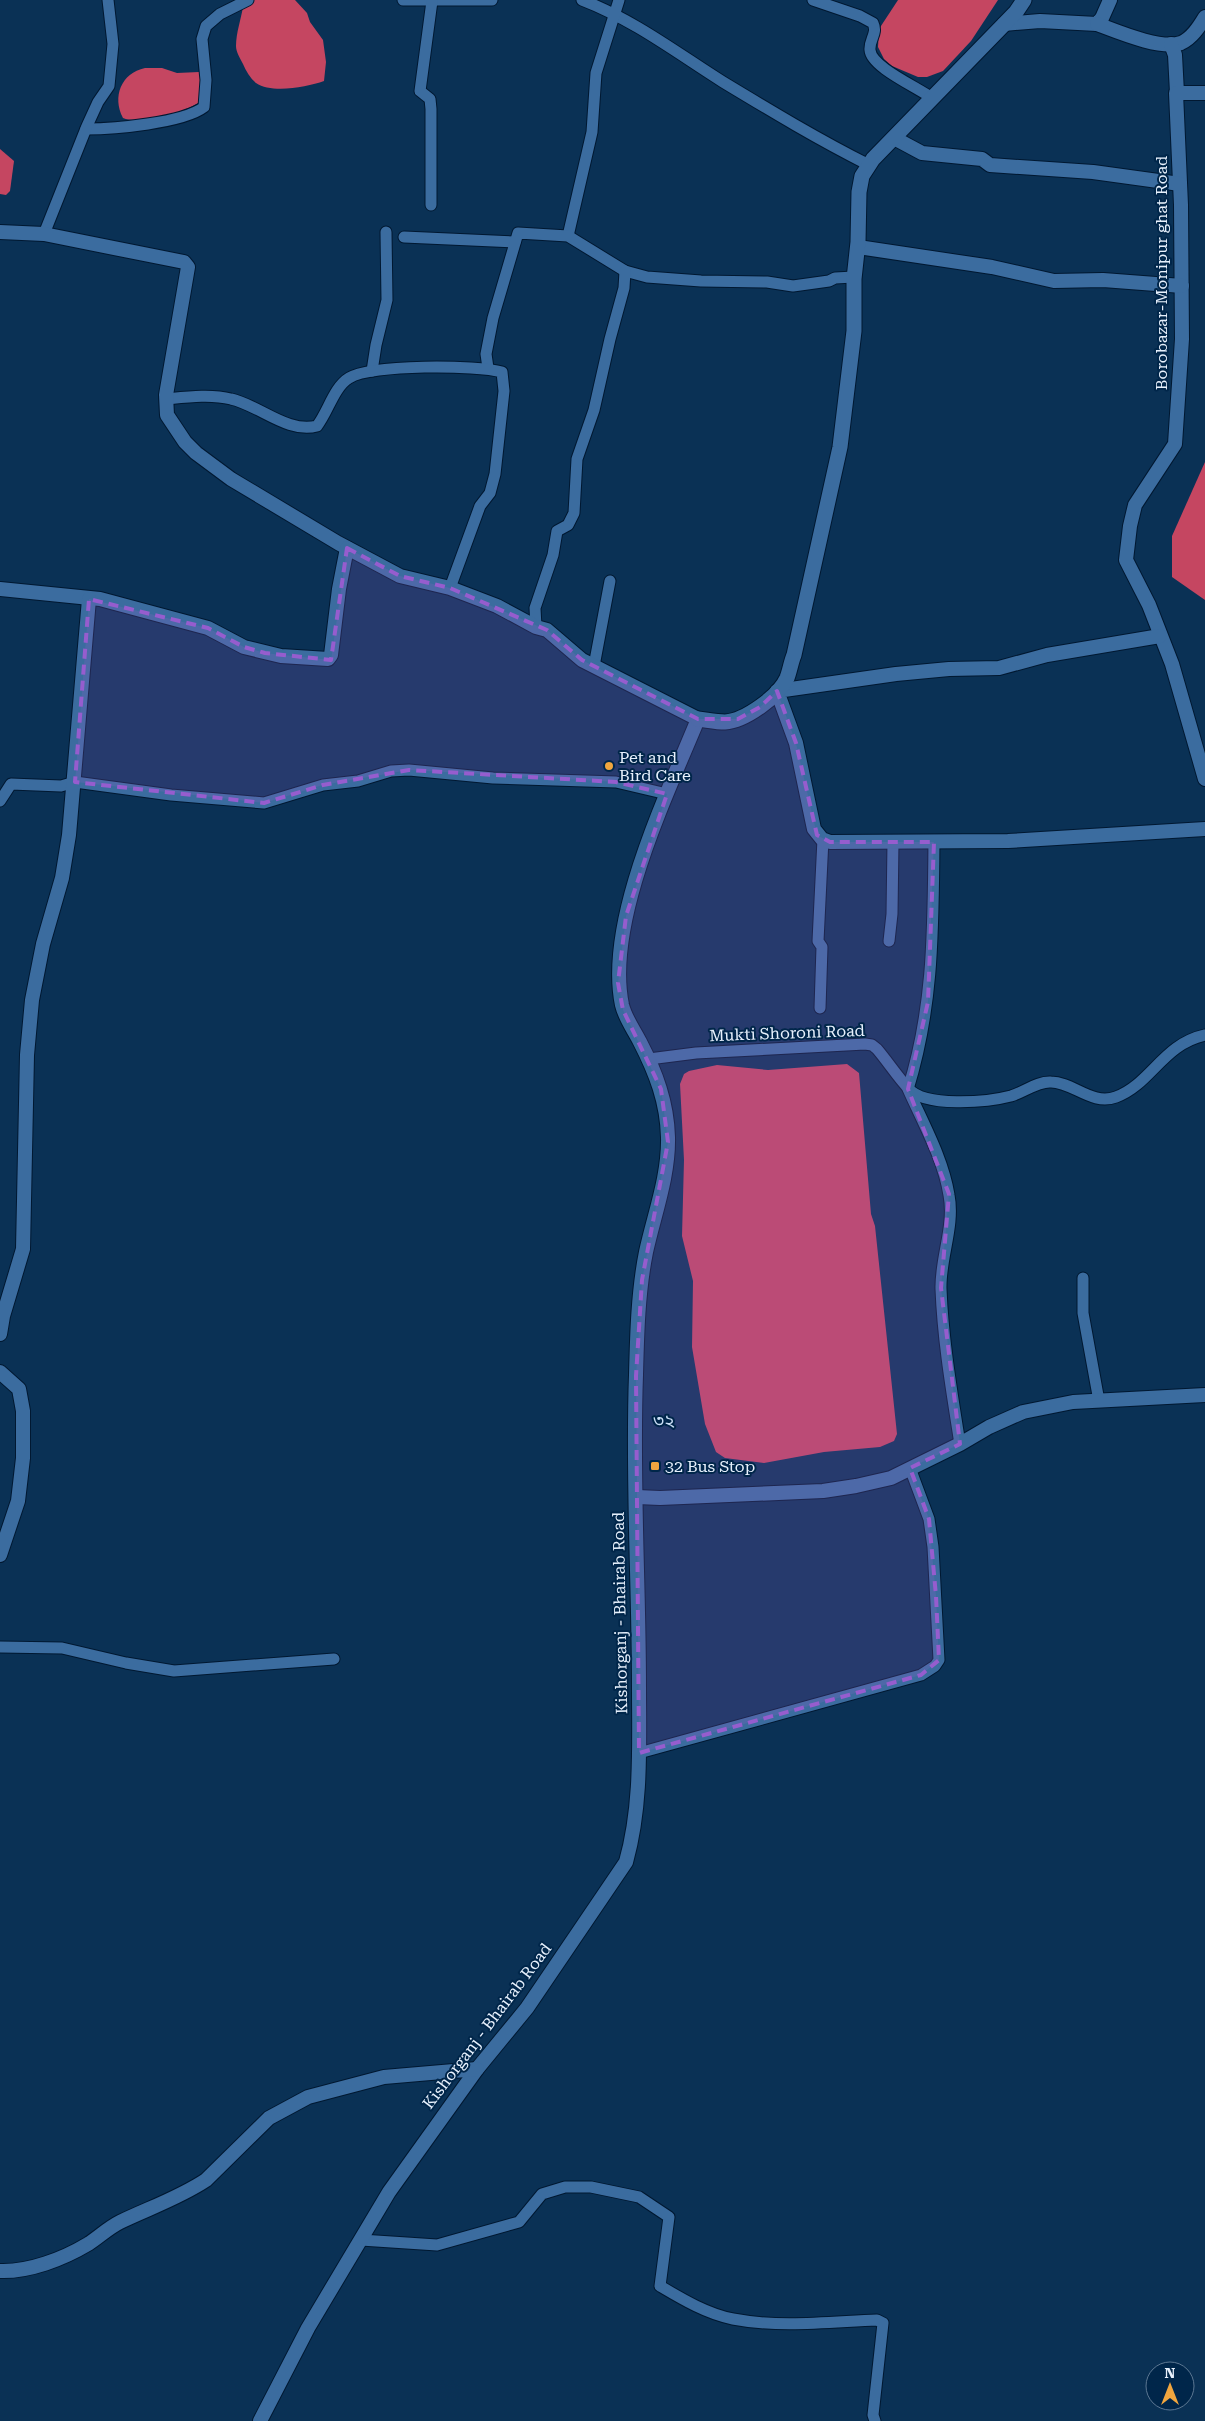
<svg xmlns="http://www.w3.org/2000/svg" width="1205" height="2421" viewBox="0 0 1205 2421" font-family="'Roboto Serif','Noto Sans Bengali',serif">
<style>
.water{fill:#c54661}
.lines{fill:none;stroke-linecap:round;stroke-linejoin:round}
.minor-casing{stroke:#011831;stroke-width:13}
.tertiary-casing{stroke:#011831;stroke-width:16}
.secondary-casing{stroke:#011831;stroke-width:17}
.minor{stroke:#3b6c9f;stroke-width:11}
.tertiary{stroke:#3b6c9f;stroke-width:14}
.secondary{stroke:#3b6c9f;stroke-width:15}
.marked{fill:#965dce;fill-opacity:0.2;stroke:#965dce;stroke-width:4;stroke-dasharray:10 6;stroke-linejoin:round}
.poi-dot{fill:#f0a63f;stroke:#00264a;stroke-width:2}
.labels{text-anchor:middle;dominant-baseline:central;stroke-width:4;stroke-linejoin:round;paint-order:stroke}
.street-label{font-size:16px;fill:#e7f1fd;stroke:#00264a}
.poi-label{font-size:16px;fill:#e7f1fd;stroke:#00264a;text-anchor:start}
.neighbourhood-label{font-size:18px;fill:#cadff6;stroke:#00264a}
</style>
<rect width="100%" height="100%" fill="#0a3155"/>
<!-- water -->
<g class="water">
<path d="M295 0 307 13 310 22 323 40 326 62 324 81C307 87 272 94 256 83 250 78 246 71 243 64 240 58 236 52 236 46 236 33 241 19 243 7L254 0Z"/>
<polygon points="898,0 998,0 971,41 943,71 927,77 918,77 892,66 884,59 878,47 879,29"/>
<path d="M145 68H162L177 73 199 72 202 74 201 101C187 112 140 125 123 118 112 97 121 73 145 68Z"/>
<polygon points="0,149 14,161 10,191 6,195 0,194"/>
<polygon points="1205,462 1205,600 1172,577 1172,536"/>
<polygon points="847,1064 859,1073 871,1214 875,1226 897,1434 894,1441 880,1447 824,1452 764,1463 725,1458 716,1452 705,1424 692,1347 693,1281 682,1236 684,1160 680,1084 684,1074 689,1071 717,1065 768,1070"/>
</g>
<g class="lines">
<defs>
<g id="minor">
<polyline points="403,0 492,0"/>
<path d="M582 0C634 20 677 53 723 82 771 111 819 140 869 165"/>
<path d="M813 0 860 16 873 23C878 34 869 39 870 50 871 67 917 87 932 98"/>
<path d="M86 129C114 129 183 123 204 107L206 80 202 39 206 26 220 14 248 0"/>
<polyline points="431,205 431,109 430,99 420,91 432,1"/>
<polyline points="44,234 87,126 98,102 109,86 113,44 108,0"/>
<polyline points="568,236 592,132 596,73 619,0"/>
<polyline points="404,237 515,242"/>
<polyline points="488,368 486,354 493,318 518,233 568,236 625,271 647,277 701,281 767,282 793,286 829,281 835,278 854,277"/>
<polyline points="372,371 376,345 387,300 386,232"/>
<path d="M166 399C187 397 211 394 231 399 259 405 288 434 317 426 328 412 334 387 349 378 371 364 477 365 502 372L504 391 495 474 490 493 480 506 450 588"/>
<polyline points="536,627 535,608 553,555 557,531 568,525 574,513 577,459 594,410 610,339 624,288 625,271"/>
<polyline points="594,666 610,581"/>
<polyline points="0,801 11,784 61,786 75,782 171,795 264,803 323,785 358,781 391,771 409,770 493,778 616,782 667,794"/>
<path d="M934 842C933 928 934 1005 908 1089 923 1123 943 1158 949 1195 955 1226 940 1258 941 1289 943 1341 952 1393 960 1444"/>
<polyline points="889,941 892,914 893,842"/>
<polyline points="820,1008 822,947 818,941 823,839"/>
<path d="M649 1059 696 1053 865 1044 872 1045 877 1049C888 1062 897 1076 908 1088 924 1108 988 1102 1011 1096 1024 1092 1038 1081 1051 1082 1073 1082 1092 1106 1116 1097 1151 1084 1163 1044 1205 1035"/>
<polyline points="1083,1278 1083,1313 1099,1401"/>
<polyline points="0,1647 62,1648 126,1663 174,1671 334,1659"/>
<polyline points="639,1753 921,1675 935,1666 939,1660 933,1547 929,1519 910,1468"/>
<path d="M361 2240 437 2245 519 2222 542 2194 565 2187H591L639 2197 669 2217 660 2286C682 2299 707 2314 733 2319 780 2328 829 2322 877 2320L883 2323 873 2415 875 2421"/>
</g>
<g id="tertiary">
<polyline points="1004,24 1040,21 1097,24 1102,18 1110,0"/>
<path d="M1097 24C1116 31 1160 50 1181 43 1192 38 1199 27 1205 17"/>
<polyline points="1171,44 1175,55 1177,93"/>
<polyline points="1205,93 1176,93 1181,205 1182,339 1175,444 1135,505 1130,526 1126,560 1149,605 1172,664 1205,779"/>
<polyline points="894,138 922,153 982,159 990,165 1093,172 1180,184"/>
<path d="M0 232 44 234 184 262 188 267 166 395 167 415 185 442 196 453 231 479 338 543 400 576 450 588 497 606 536 627 547 630 582 660 698 719C666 797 605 922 622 1005 625 1018 634 1030 640 1042 656 1073 667 1102 668 1137 669 1176 654 1215 646 1252 638 1292 637 1335 636 1375 632 1479 639 1583 639 1687 639 1745 642 1805 626 1862L527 2008 477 2069 389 2192 308 2328 260 2421"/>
<polyline points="858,247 992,267 1054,281 1103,280 1182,286"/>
<polyline points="0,589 100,599 208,628 244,647 281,656 328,659 331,655 339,589 347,548"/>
<polyline points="1160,636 1047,655 999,668 949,669 896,674 777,691 796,743 814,829 822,839 830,842 1008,841 1205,829"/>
<polyline points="0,1334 3,1316 23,1249 27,1055 32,1000 43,944 62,878 69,835 89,599"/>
<polyline points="0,1372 19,1389 23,1411 23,1458 18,1501 0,1555"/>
<polyline points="637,1497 660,1498 823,1491 856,1486 891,1478 960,1444 989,1427 1023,1412 1073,1402 1205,1395"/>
<path d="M0 2271C29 2272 63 2259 88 2244 99 2237 108 2228 120 2222 149 2208 179 2198 206 2180L269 2118 308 2097 384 2077 477 2069"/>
</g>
<path id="secondary" d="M698 719C707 720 716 722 725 722 745 721 779 696 787 678 790 670 791 662 794 655L840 447 854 331V279L858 242 859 192 862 176 873 159 1016 12 1024 0"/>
</defs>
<!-- minor casing -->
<use href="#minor" class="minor-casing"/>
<!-- tertiary casing -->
<use href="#tertiary" class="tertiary-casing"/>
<!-- secondary casing -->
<use href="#secondary" class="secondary-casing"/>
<!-- minor -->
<use href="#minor" class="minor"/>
<!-- tertiary -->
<use href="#tertiary" class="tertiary"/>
<!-- secondary -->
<use href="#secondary" class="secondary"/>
</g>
<!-- marked area -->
<path class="marked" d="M347 548 400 576 450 588 547 630 582 660 698 719H738L760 707 777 691 796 743 817 835 830 842H934L928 1002 908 1089 949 1194 941 1288 960 1444 910 1468 929 1519 936 1596 939 1660 921 1675 639 1753 636 1376 642 1280 668 1142 661 1089 623 1010 618 983 626 916 667 794 616 782 409 770 323 785 264 803 75 782 89 599 208 628 244 647 265 653 331 660Z"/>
<!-- markers -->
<g class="poi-dot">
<circle cx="609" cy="766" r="5"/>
<rect x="650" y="1461" width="10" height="10" rx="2.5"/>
</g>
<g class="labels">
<!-- street labels -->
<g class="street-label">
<text transform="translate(1161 273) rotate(-90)">Borobazar-Monipur ghat Road</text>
<text transform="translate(787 1033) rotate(-2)">Mukti Shoroni Road</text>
<text transform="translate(620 1613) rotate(-91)">Kishorganj - Bhairab Road</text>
<text transform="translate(487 2026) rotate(-53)">Kishorganj - Bhairab Road</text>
</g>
<!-- poi labels -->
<g class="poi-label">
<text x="619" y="757">Pet and<tspan x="619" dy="18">Bird Care</tspan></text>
<text x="665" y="1466">32 Bus Stop</text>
</g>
<!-- neighbourhood labels -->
<g class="neighbourhood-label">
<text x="664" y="1420">৩২</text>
</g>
</g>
<!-- north arrow -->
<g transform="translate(1170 2386)"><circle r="24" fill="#00264a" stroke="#5c7792"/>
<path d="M0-4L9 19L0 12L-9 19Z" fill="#f0a63f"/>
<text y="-8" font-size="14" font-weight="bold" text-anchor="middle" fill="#e7f1fd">N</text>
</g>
</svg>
